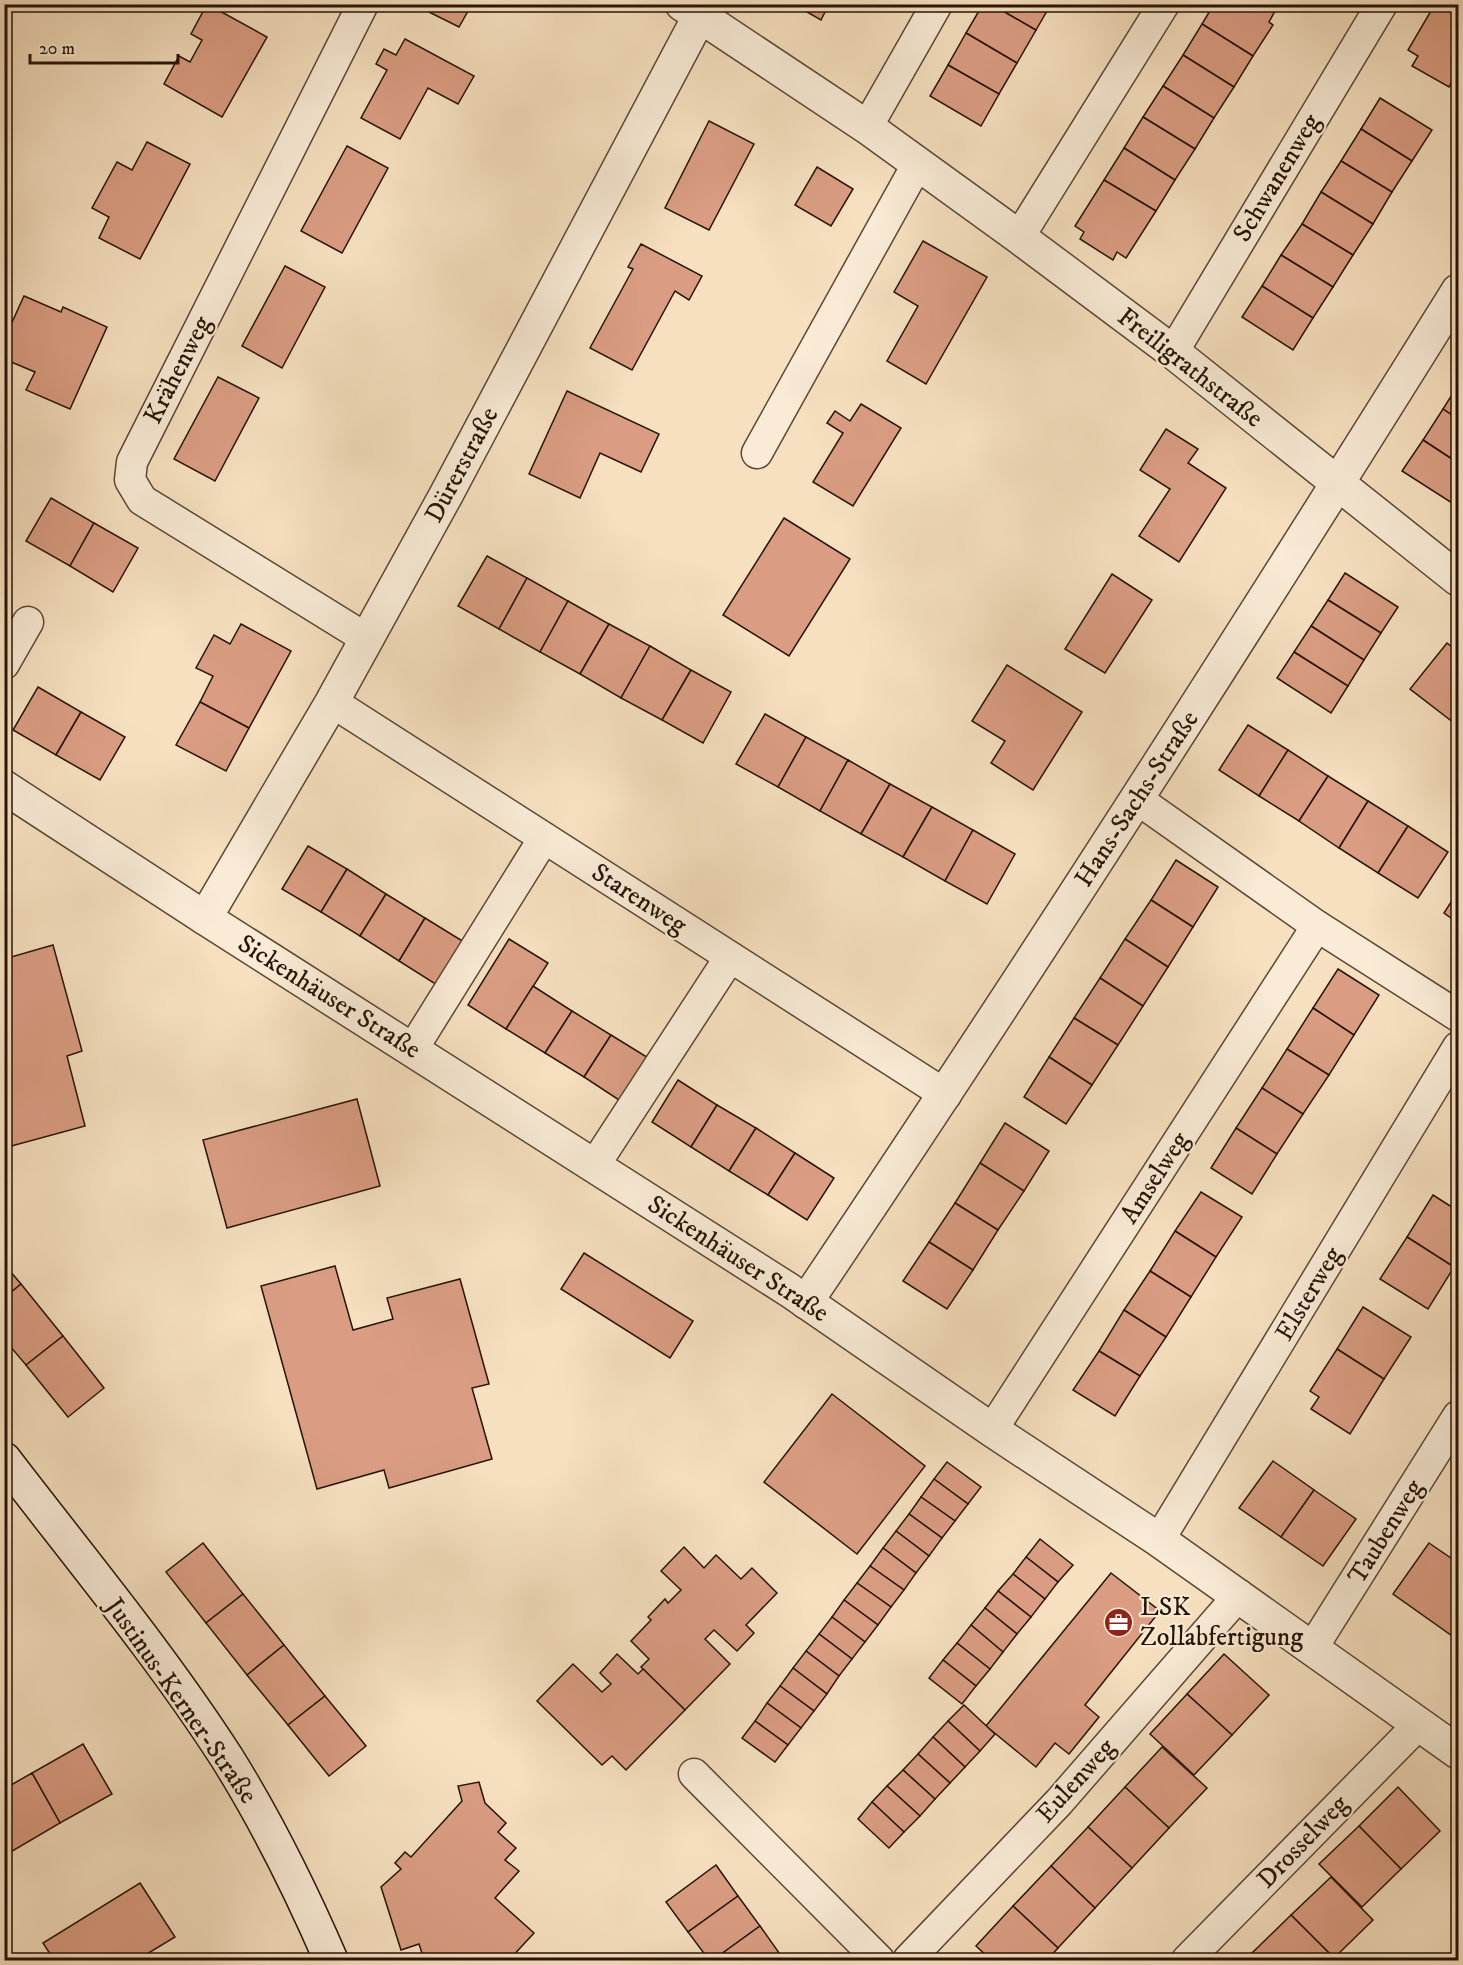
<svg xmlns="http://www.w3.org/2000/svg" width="1463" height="1965" viewBox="0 0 1463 1965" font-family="'IM FELL DW Pica',serif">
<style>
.building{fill:#da9d83;stroke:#271406;stroke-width:1.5}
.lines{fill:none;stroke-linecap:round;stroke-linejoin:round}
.lane-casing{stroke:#5b4734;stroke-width:33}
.street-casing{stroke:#5b4734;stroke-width:36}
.secondary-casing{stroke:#271406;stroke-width:36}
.lane{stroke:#f9ebd6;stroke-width:30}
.street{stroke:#f9ebd6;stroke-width:33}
.secondary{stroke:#f9ebd6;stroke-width:33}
.labels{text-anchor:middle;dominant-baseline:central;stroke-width:4.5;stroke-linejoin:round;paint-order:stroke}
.street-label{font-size:26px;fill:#271406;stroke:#f9ebd6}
.poi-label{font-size:26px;fill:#271406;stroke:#f9ebd6;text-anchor:start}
</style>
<rect width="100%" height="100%" fill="#f6e0c0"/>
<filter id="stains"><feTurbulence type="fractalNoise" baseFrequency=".00333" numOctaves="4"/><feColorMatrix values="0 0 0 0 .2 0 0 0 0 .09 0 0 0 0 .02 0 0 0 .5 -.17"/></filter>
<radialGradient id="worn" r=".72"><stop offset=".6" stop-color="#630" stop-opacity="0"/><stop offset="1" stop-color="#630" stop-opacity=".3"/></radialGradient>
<!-- building -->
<g class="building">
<polygon points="207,4 267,37 222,117 164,84 179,56 190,62 202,40 191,34"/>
<polygon points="420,4 472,4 459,27 419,7"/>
<polygon points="793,4 829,4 821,20"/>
<polygon points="983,4 991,4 1036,30 1017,63 966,33"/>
<polygon points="991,4 1051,4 1036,30"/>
<polygon points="1214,4 1265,4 1275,11 1269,22 1273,25 1253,56 1202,24"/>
<polygon points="1435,4 1458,4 1458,80 1454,77 1449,87 1412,66 1418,56 1408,50"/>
<polygon points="1202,24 1253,56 1234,87 1183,55"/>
<polygon points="966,33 1017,63 999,94 948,65"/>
<polygon points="405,39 474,76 458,104 428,88 400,139 361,118 387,70 376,64 384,49 396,55"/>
<polygon points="1183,55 1234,87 1214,118 1163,86"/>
<polygon points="948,65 999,94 981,126 930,96"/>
<polygon points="1163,86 1214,118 1195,149 1143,117"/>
<polygon points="1380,98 1432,130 1412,161 1361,129"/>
<polygon points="1143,117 1195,149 1175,180 1124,148"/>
<polygon points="709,121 754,144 709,230 665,208"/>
<polygon points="1361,129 1412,161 1392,192 1341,161"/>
<polygon points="147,142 190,164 140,259 99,238 109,217 92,208 117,162 132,170"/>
<polygon points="347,146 388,168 342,253 301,231"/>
<polygon points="1124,148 1175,180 1156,211 1104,180"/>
<polygon points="1341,161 1392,192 1373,224 1321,192"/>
<polygon points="817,167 853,189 831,226 795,205"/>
<polygon points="1104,180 1156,211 1126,258 1117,252 1113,260 1080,239 1084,232 1075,226"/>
<polygon points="1321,192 1373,224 1353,255 1302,224"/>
<polygon points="1302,224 1353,255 1333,287 1281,255"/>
<polygon points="923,241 987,277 926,384 887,361 918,306 894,292"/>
<polygon points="641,244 702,276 689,300 675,291 632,370 590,348 633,269 628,267"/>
<polygon points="1281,255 1333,287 1313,318 1262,286"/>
<polygon points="285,266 325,287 282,368 242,346"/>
<polygon points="1262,286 1313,318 1293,350 1242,317"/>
<polygon points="24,296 61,312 63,307 107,327 70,409 26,390 35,372 4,359 4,340"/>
<polygon points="218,377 259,398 215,481 174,459"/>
<polygon points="1458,385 1458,419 1443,409"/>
<polygon points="567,391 659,434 641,472 600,453 580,498 529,474"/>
<polygon points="861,404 901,428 853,506 813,482 843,433 827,423 835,411 850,421"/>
<polygon points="1443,409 1458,419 1458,463 1423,440"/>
<polygon points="1166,429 1198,449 1188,463 1226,488 1179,562 1139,536 1170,489 1140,470"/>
<polygon points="1423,440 1458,463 1458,493 1452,503 1402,471"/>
<polygon points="51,498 94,523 70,566 26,541"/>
<polygon points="784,518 850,559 789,656 723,615"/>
<polygon points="94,523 138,548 113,592 70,566"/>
<polygon points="487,556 527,578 499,629 458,606"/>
<polygon points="1345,573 1398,607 1381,633 1328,600"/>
<polygon points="1112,574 1152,600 1105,673 1065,649"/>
<polygon points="527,578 568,601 540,652 499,629"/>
<polygon points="1328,600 1381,633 1364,660 1311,626"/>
<polygon points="568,601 609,624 580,674 540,652"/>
<polygon points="241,624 291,651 249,728 200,702 213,676 196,668 214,635 230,644"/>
<polygon points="609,624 650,646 621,698 580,674"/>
<polygon points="1311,626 1364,660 1348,686 1294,652"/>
<polygon points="1447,643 1458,652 1458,726 1410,689"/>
<polygon points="650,646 691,670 662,720 621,698"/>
<polygon points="1294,652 1348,686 1331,713 1277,678"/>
<polygon points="1007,665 1082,712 1033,790 991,763 1005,741 972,721"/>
<polygon points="691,670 731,692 703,743 662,720"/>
<polygon points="38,687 81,712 56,755 13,730"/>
<polygon points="200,702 249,728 226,771 176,745"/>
<polygon points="81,712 125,737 100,780 56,755"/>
<polygon points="765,714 806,737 778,787 736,764"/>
<polygon points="1248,725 1288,750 1259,796 1219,770"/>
<polygon points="806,737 848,760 820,811 778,787"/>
<polygon points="1288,750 1328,776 1299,821 1259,796"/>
<polygon points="848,760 890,784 861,834 820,811"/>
<polygon points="1328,776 1368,801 1339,848 1299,821"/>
<polygon points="890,784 932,807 903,857 861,834"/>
<polygon points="1368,801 1408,826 1378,873 1339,848"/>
<polygon points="932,807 973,830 945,881 903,857"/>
<polygon points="1408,826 1448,852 1418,898 1378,873"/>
<polygon points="973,830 1015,854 987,904 945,881"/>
<polygon points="308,846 347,869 321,912 282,889"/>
<polygon points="1176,860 1218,887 1193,927 1151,900"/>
<polygon points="347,869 386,894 360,936 321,912"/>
<polygon points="1458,891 1458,923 1444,913"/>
<polygon points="386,894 425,918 399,961 360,936"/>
<polygon points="1151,900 1193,927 1168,967 1125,939"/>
<polygon points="425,918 464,942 437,985 399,961"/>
<polygon points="509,939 548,963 506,1029 468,1005"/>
<polygon points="1125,939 1168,967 1143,1006 1100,978"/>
<polygon points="53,945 82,1051 67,1056 85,1126 4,1148 4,959"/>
<polygon points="1338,969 1379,995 1354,1035 1313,1008"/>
<polygon points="1100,978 1143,1006 1118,1045 1074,1018"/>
<polygon points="533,986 572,1011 545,1053 506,1029"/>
<polygon points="1313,1008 1354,1035 1329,1075 1287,1049"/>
<polygon points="572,1011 611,1035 584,1077 545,1053"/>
<polygon points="1074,1018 1118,1045 1092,1085 1049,1057"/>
<polygon points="611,1035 650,1059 622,1102 584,1077"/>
<polygon points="1287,1049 1329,1075 1303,1114 1262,1088"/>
<polygon points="1049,1057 1092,1085 1066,1124 1024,1097"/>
<polygon points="678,1080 717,1105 691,1147 652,1122"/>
<polygon points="1262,1088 1303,1114 1277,1154 1236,1128"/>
<polygon points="357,1099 380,1186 227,1228 203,1140"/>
<polygon points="717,1105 756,1128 729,1171 691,1147"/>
<polygon points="1005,1123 1049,1151 1024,1191 980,1163"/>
<polygon points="756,1128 795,1153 768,1195 729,1171"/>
<polygon points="1236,1128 1277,1154 1252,1194 1211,1168"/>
<polygon points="795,1153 834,1178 807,1220 768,1195"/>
<polygon points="980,1163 1024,1191 998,1230 955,1203"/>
<polygon points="1201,1192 1242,1217 1216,1257 1175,1231"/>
<polygon points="1433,1195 1458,1211 1458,1261 1454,1267 1407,1237"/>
<polygon points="955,1203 998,1230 973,1270 929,1242"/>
<polygon points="1175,1231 1216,1257 1191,1297 1150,1271"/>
<polygon points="1407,1237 1454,1267 1428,1309 1380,1279"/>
<polygon points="929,1242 973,1270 947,1309 903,1281"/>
<polygon points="584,1253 693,1321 670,1358 561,1289"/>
<polygon points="4,1264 21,1284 4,1298"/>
<polygon points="335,1266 353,1330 393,1319 387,1298 460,1279 489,1384 472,1388 492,1459 389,1488 384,1470 317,1489 261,1286"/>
<polygon points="1150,1271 1191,1297 1166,1337 1124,1310"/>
<polygon points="21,1284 63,1336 26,1365 4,1339 4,1298"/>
<polygon points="1363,1307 1411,1337 1384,1379 1337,1349"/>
<polygon points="1124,1310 1166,1337 1140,1376 1099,1351"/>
<polygon points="63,1336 104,1388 68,1417 26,1365"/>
<polygon points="1337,1349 1384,1379 1350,1434 1311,1409 1319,1397 1310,1391"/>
<polygon points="1099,1351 1140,1376 1115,1416 1073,1390"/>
<polygon points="832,1394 925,1466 857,1554 764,1482"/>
<polygon points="1273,1461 1314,1490 1281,1537 1239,1508"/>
<polygon points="947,1462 981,1487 968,1504 934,1479"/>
<polygon points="934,1479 968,1504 955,1521 921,1497"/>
<polygon points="1314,1490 1356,1519 1323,1566 1281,1537"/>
<polygon points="921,1497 955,1521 942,1538 909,1514"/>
<polygon points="909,1514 942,1538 929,1556 896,1531"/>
<polygon points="896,1531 929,1556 916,1573 883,1548"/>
<polygon points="1040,1539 1073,1565 1058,1582 1026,1557"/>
<polygon points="203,1543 243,1594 206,1623 166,1572"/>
<polygon points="1429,1543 1458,1563 1458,1640 1393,1594"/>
<polygon points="684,1547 704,1568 716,1555 741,1579 752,1568 777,1593 746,1625 754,1633 737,1651 714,1630 705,1639 730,1664 685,1710 641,1667 649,1659 631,1641 651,1620 648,1617 665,1599 668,1603 681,1590 661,1571"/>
<polygon points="883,1548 916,1573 904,1590 870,1566"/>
<polygon points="1026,1557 1058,1582 1045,1599 1013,1574"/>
<polygon points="870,1566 904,1590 891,1607 857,1583"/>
<polygon points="1111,1573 1160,1611 1085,1705 1099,1717 1069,1754 1055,1743 1036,1767 986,1726"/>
<polygon points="1013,1574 1045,1599 1031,1617 998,1591"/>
<polygon points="857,1583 891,1607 878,1625 844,1600"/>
<polygon points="998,1591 1031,1617 1017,1634 985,1608"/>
<polygon points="243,1594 284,1645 247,1675 206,1623"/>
<polygon points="844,1600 878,1625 865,1642 832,1617"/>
<polygon points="985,1608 1017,1634 1003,1652 971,1625"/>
<polygon points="832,1617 865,1642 852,1659 819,1634"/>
<polygon points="971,1625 1003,1652 990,1669 957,1643"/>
<polygon points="819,1634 852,1659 839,1676 806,1651"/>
<polygon points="957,1643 990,1669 976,1686 943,1660"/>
<polygon points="284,1645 325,1696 288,1725 247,1675"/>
<polygon points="806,1651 839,1676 827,1694 793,1668"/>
<polygon points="617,1654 638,1674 643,1669 685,1710 626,1770 612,1756 602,1765 537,1701 573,1664 602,1692 611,1684 600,1673"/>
<polygon points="1224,1654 1269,1695 1232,1735 1187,1694"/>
<polygon points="943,1660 976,1686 962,1704 929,1678"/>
<polygon points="793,1668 827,1694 814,1711 780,1686"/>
<polygon points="780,1686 814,1711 801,1728 767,1703"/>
<polygon points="1187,1694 1232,1735 1194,1775 1150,1734"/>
<polygon points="325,1696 366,1746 329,1776 288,1725"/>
<polygon points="767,1703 801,1728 788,1745 755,1721"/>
<polygon points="964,1705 995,1734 980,1751 948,1721"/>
<polygon points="755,1721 788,1745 775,1762 742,1738"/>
<polygon points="948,1721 980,1751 965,1767 933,1737"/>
<polygon points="933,1737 965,1767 950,1783 918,1754"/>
<polygon points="83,1744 112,1794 60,1823 32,1773"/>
<polygon points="1162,1747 1207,1788 1169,1828 1125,1787"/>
<polygon points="918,1754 950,1783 935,1799 903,1770"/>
<polygon points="903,1770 935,1799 920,1816 887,1786"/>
<polygon points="32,1773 60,1823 9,1853 4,1845 4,1789"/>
<polygon points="479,1782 485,1803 506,1823 498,1832 516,1848 505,1860 519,1871 495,1898 534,1933 509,1960 432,1960 430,1954 423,1956 419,1944 401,1950 381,1887 401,1869 395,1863 405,1852 411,1857 462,1801 458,1786"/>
<polygon points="887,1786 920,1816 904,1832 872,1802"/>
<polygon points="1125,1787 1169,1828 1132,1868 1088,1827"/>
<polygon points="1398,1787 1440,1831 1401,1869 1359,1826"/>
<polygon points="872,1802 904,1832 889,1848 858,1819"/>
<polygon points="1359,1826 1401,1869 1362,1907 1319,1864"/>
<polygon points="1088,1827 1132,1868 1095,1908 1051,1866"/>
<polygon points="716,1865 738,1896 688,1932 666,1902"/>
<polygon points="1051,1866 1095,1908 1058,1948 1013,1906"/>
<polygon points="1331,1877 1373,1920 1334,1958 1291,1915"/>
<polygon points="140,1883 175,1937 137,1960 54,1960 43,1943"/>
<polygon points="738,1896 760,1926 713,1960 709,1960 688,1932"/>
<polygon points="1013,1906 1058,1948 1047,1960 991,1960 976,1946"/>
<polygon points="1291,1915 1334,1958 1332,1960 1260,1960 1252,1953"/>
<polygon points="760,1926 782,1957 778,1960 713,1960"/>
<polygon points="1252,1953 1260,1960 1244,1960"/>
</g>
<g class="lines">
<defs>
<g id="lane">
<polyline points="363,4 132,462 130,480 142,500 367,639"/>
<polyline points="867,127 937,4"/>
<polyline points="1019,237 1164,4"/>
<polyline points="1173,352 1382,4"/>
<polyline points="757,453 918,163"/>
<polyline points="4,664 28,622"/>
<polyline points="332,702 946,1095"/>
<polyline points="1137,799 1317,926 1458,1016"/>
<polyline points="412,1050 544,838"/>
<polyline points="594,1166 730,957"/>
<polyline points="992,1430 1317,926"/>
<polyline points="1159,1540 1458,1047"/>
<polyline points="1313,1647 1458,1416"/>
<polyline points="694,1774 879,1960"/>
<polyline points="908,1960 1059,1802 1239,1595"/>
<polyline points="1187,1960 1419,1724"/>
</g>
<g id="street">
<polyline points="682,4 867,127 1019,237 1173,352 1458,579"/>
<polyline points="4,787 205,918 789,1290 992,1430 1159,1540 1458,1752"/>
<polyline points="205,918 332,702 446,495 706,4"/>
<path d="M806 1302C1030 969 1246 631 1458 291"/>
</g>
<path id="secondary" d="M4 1459C79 1557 160 1654 227 1758 267 1822 301 1891 331 1960"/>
</defs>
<!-- lane casing -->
<use href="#lane" class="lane-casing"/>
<!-- street casing -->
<use href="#street" class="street-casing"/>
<!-- secondary casing -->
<use href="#secondary" class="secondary-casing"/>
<!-- lane -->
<use href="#lane" class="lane"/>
<!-- street -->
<use href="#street" class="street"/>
<!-- secondary -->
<use href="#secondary" class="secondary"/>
</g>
<!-- icons -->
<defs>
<symbol id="office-disc" viewBox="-11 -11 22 22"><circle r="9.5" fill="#8f2418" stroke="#f9ebd6"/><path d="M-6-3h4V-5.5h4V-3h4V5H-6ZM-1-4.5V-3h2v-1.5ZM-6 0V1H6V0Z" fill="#fff"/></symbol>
</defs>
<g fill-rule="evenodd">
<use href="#office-disc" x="1102" y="1606" width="33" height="33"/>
</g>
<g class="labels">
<!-- street labels -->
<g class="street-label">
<text transform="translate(1277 178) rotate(-59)">Schwanenweg</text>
<text transform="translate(1190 368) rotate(38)">Freiligrathstraße</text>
<text transform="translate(178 370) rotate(-63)">Krähenweg</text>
<text transform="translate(462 465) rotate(-62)">Dürerstraße</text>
<text transform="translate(1137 799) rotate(-57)">Hans-Sachs-Straße</text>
<text transform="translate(639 899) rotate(33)">Starenweg</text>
<text transform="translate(329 997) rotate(32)">Sickenhäuser Straße</text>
<text transform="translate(1155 1178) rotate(-57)">Amselweg</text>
<text transform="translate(738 1259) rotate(33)">Sickenhäuser Straße</text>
<text transform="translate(1309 1294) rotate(-59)">Elsterweg</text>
<text transform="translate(1386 1532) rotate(-58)">Taubenweg</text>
<text transform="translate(181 1701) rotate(55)">Justinus-Kerner-Straße</text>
<text transform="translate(1076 1781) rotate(-48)">Eulenweg</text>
<text transform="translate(1303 1842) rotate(-46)">Drosselweg</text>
</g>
<!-- poi labels -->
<g class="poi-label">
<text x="1140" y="1607">LSK<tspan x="1140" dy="30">Zollabfertigung</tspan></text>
</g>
</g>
<!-- margin -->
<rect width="1463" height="1965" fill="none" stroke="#f6e0c0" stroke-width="24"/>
<rect x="6" y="6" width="1451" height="1953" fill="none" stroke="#271406" stroke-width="3"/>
<rect x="12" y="12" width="1439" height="1941" fill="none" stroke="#271406" stroke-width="1.5"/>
<!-- scale -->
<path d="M30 54v9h148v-9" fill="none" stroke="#271406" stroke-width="3"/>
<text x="39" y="54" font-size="18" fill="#271406" stroke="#f9ebd6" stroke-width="4.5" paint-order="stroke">20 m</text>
<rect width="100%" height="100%" filter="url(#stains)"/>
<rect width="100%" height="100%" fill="url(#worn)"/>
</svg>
